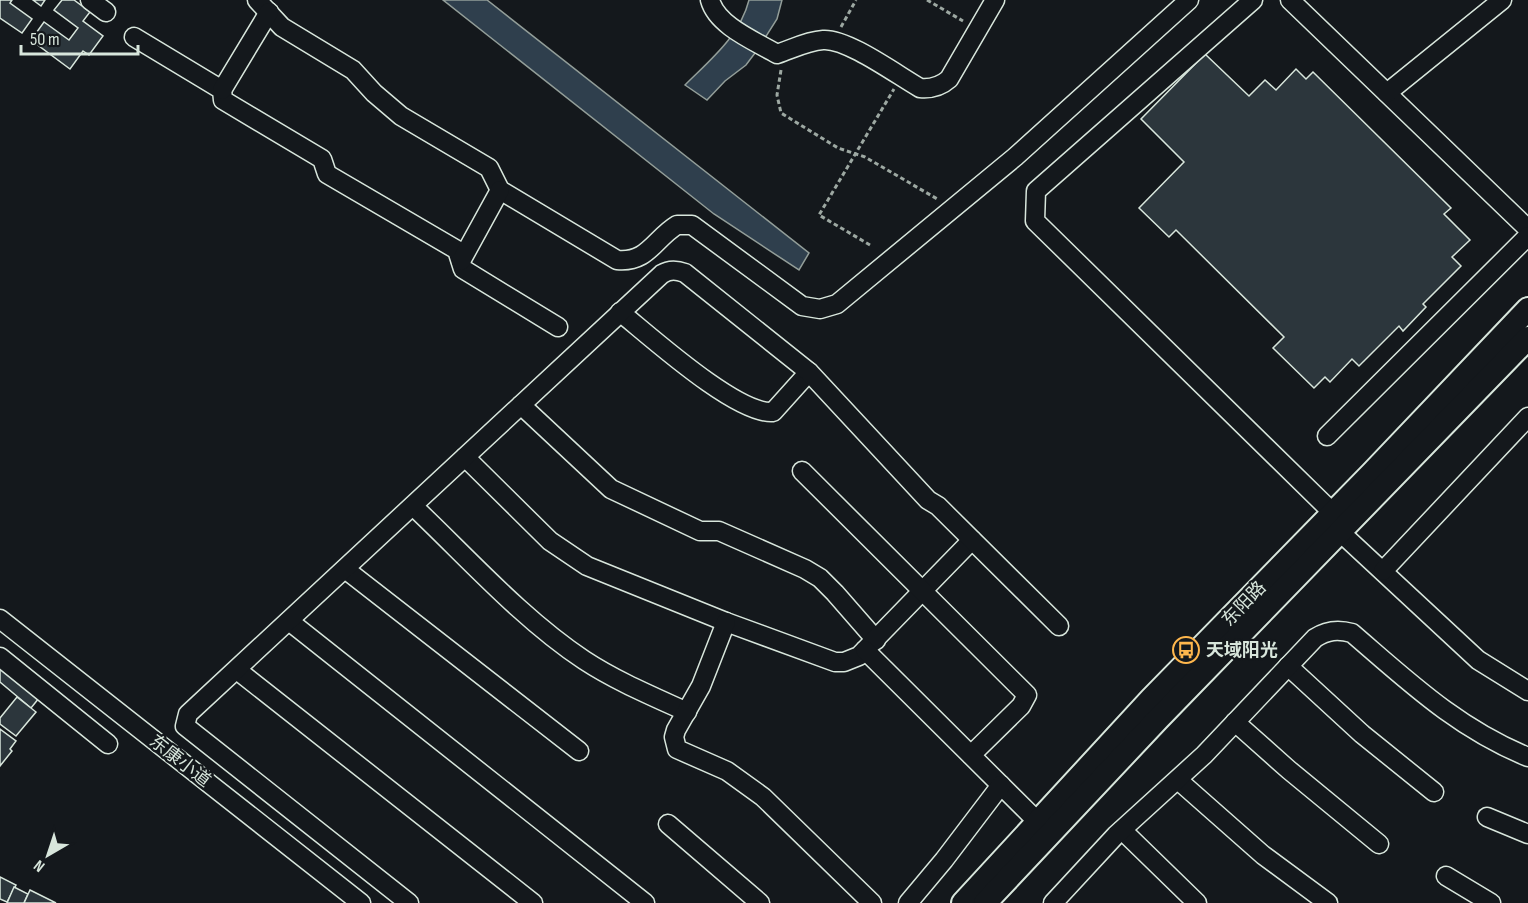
<svg xmlns="http://www.w3.org/2000/svg" width="1528" height="903" viewBox="0 0 1528 903" font-family="'Sofia Sans Condensed','Noto Sans SC',sans-serif">
<style>
.water{fill:#2f3f4d;stroke:#939e99;stroke-width:1.5}
.building{fill:#2c363c;stroke:#d8e6dc;stroke-width:1.5}
.lines{fill:none;stroke-linecap:round;stroke-linejoin:round}
.minor-casing{stroke:#d8e6dc;stroke-width:21}
.major-casing{stroke:#d8e6dc;stroke-width:26}
.path{stroke:#9da8a2;stroke-width:3;stroke-dasharray:4.5 3;stroke-linecap:butt}
.minor{stroke:#14181c;stroke-width:18}
.major{stroke:#14181c;stroke-width:22}
.labels{text-anchor:middle;dominant-baseline:central;stroke-width:4.5;stroke-linejoin:round;paint-order:stroke}
.street-label{font-size:18px;fill:#d8e6dc;stroke:#14181c}
.poi-label{font-size:18px;font-weight:bold;fill:#d8e6dc;stroke:#14181c;text-anchor:start}
</style>
<rect width="100%" height="100%" fill="#14181c"/>
<!-- water -->
<g class="water">
<polygon points="443,0 487,0 809,253 799,270 714,214"/>
<path d="M749 0H782L777 19 758 49 746 65 725 81 707 100 685 85C710 60 740 36 749 0Z"/>
</g>
<!-- building -->
<g class="building">
<polygon points="0,0 12,0 10,3 32,19 22,33 0,18"/>
<polygon points="33,0 45,0 41,6"/>
<polygon points="62,0 74,0 90,12 83,21 103,36 89,55 83,51 70,69 31,40 44,22 69,40 78,28 54,10"/>
<polygon points="1205,54 1249,96 1265,80 1276,90 1296,69 1306,79 1313,72 1451,208 1444,214 1470,240 1452,257 1461,266 1423,304 1426,307 1403,331 1399,326 1359,366 1352,359 1330,382 1325,377 1314,388 1273,348 1284,337 1176,230 1169,237 1139,208 1184,162 1141,119"/>
<polygon points="0,666 39,698 31,708 0,682"/>
<polygon points="17,697 36,712 16,736 0,724 0,718"/>
<polygon points="0,729 16,741 10,749 12,751 0,766"/>
<polygon points="0,877 16,885 7,902 0,899"/>
<polygon points="14,887 28,894 24,903 7,903"/>
<polygon points="30,890 56,903 24,903"/>
</g>
<g class="lines">
<defs>
<g id="minor">
<polyline points="90,0 106,12"/>
<path d="M257 0 282 27 353 70 374 93 401 116 489 168 500 190 617 260C648 263 654 239 677 225H692L802 306 820 309 837 304 1015 157 1189 0"/>
<path d="M710 0C717 26 755 41 777 54 792 49 807 41 823 40 847 38 897 75 920 88 931 89 940 87 949 79L995 0"/>
<polyline points="1253,0 1036,191 1035,221 1333,513"/>
<polyline points="1290,0 1528,229"/>
<polyline points="134,37 222,90 223,100 322,159 327,174 457,250 463,269 558,327"/>
<polyline points="222,90 269,12"/>
<polyline points="1387,93 1502,0"/>
<polyline points="461,261 500,190"/>
<path d="M620 312C651 337 737 415 773 412L809 372"/>
<polyline points="521,405 611,489 700,531 719,531 805,569 820,578 835,593 876,640"/>
<polyline points="1327,436 1528,236"/>
<polyline points="465,457 550,541 587,566 726,622 835,662 844,662 859,656 972,540"/>
<polyline points="802,471 1027,695 1021,706 971,755"/>
<path d="M413 506C467 557 522 619 584 660 616 681 652 696 687 712"/>
<polyline points="1339,531 1478,660 1528,691"/>
<polyline points="345,569 579,751"/>
<polyline points="1383,571 1528,417"/>
<polyline points="0,619 361,903"/>
<polyline points="289,621 645,903"/>
<polyline points="726,622 701,686 676,730 674,737 677,749 727,771 763,797 872,903"/>
<polyline points="865,650 1038,822"/>
<polyline points="0,657 108,744"/>
<polyline points="1288,666 1362,734 1434,792"/>
<polyline points="237,670 533,903"/>
<polyline points="1235,722 1289,770 1379,844"/>
<polyline points="1178,780 1263,855 1328,903"/>
<polyline points="1487,817 1528,834"/>
<polyline points="668,824 760,903"/>
<polyline points="1122,830 1197,903"/>
<polyline points="1446,876 1491,903"/>
<path d="M409 903 185 726 188 714 662 274C670 269 677 270 685 273L809 372 928 500 938 506 1059 626"/>
<polyline points="908,903 944,860 1001,785"/>
<path d="M1053 903 1116 835 1204 755 1315 638C1327 630 1338 629 1352 633 1409 682 1457 728 1528 757"/>
</g>
<g id="major">
<polyline points="963,903 1151,699 1372,473 1528,309"/>
<polyline points="985,903 1158,719 1528,338"/>
</g>
</defs>
<!-- minor casing -->
<use href="#minor" class="minor-casing"/>
<!-- major casing -->
<use href="#major" class="major-casing"/>
<!-- path -->
<g class="path">
<polyline points="927,0 963,21"/>
<polyline points="841,27 856,0"/>
<polyline points="781,70 777,95 781,113 838,148 865,157 939,200"/>
<polyline points="870,245 819,215 894,89"/>
</g>
<!-- minor -->
<use href="#minor" class="minor"/>
<!-- major -->
<use href="#major" class="major"/>
</g>
<!-- icons -->
<defs>
<symbol id="bus-ring" viewBox="-11 -11 22 22"><circle r="9.5" fill="#14181c" stroke="#ffb74d" stroke-width="1.5"/><path d="M-5-6H5V4H4V6H2V4H-2V6H-4V4H-5ZM-3.5-4V0h7V-4ZM-3.5 1.2v1.5H-2V1.2ZM2 1.2v1.5H3.5V1.2Z" fill="#ffb74d"/></symbol>
</defs>
<g fill-rule="evenodd">
<use href="#bus-ring" x="1171" y="635" width="30" height="30"/>
</g>
<g class="labels">
<!-- street labels -->
<g class="street-label">
<text transform="translate(1244 604) rotate(-46)">东阳路</text>
<text transform="translate(180 761) rotate(38)">东康小道</text>
</g>
<!-- poi labels -->
<g class="poi-label">
<text x="1206" y="650">天域阳光</text>
</g>
</g>
<!-- north arrow -->
<g transform="translate(48 855) rotate(219)" stroke="#14181c" stroke-width="4.5" paint-order="stroke">
<path d="M0-4.5L10 22L0 15L-10 22Z" fill="#d8e6dc"/>
<text y="-9" font-size="16" font-weight="bold" text-anchor="middle" fill="#d8e6dc">N</text>
</g>
<!-- scale -->
<path d="M21 45v9h117v-9" fill="none" stroke="#d8e6dc" stroke-width="3"/>
<text x="30" y="45" font-size="18" fill="#d8e6dc" stroke="#14181c" stroke-width="4.5" paint-order="stroke">50 m</text>
</svg>
